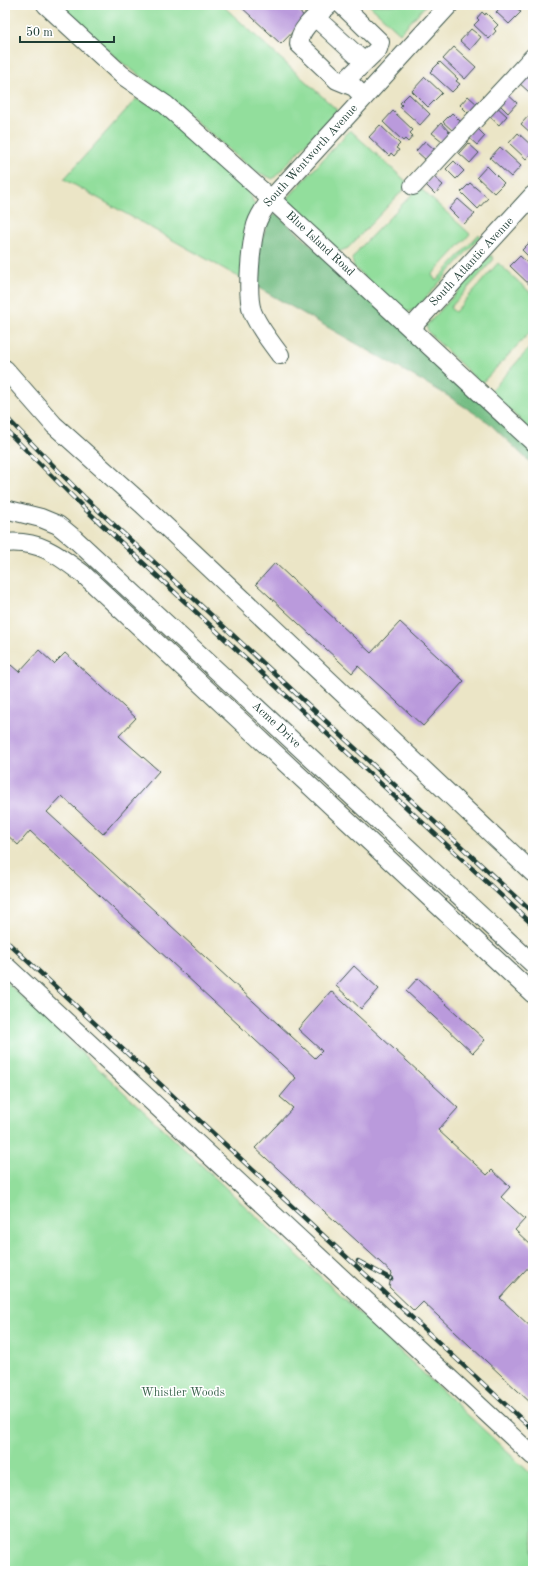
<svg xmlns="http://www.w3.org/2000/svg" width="538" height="1576" viewBox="0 0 538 1576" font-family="'Old Standard TT',serif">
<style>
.green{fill:#92de9c;stroke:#588e68}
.forest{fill:#75bd84;stroke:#4a7d5c}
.building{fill:#ba9adc}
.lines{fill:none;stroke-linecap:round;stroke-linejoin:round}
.minor-casing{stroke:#3e564a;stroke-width:20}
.minor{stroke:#fff;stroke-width:18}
.rail-casing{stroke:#1f3d34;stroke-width:4.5}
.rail{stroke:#fff;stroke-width:3;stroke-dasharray:9;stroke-linecap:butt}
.labels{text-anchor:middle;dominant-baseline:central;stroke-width:3;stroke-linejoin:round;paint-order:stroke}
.street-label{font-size:12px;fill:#1f3d34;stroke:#fff}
.park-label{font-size:12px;fill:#3c654e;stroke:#fff}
</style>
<rect width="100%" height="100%" fill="#fff"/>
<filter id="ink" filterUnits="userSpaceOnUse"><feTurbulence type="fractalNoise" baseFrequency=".025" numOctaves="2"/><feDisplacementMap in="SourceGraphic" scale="8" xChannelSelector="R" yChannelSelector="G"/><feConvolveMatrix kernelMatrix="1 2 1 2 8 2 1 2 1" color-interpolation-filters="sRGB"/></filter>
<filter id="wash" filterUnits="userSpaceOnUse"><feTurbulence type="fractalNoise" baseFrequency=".012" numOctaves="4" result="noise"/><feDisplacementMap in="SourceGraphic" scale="16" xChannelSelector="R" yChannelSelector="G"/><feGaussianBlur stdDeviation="0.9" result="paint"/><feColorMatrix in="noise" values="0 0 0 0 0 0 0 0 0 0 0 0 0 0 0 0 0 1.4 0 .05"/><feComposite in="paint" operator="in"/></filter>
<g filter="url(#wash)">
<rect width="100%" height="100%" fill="#ebe5c6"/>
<!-- green -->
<g class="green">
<polygon points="57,5 222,5 337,110 273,179 253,170 157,88 121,62"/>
<polygon points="369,5 426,5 400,33"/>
<polygon points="136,99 161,109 245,184 255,205 248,222 244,280 64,179"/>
<polygon points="350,130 409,184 348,248 338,252 286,204 287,199"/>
<polygon points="419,187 470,234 432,275 436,281 479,234 481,236 415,310 407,312 393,304 354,267 352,259 360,248"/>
<polygon points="491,255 494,259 450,308 455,312 498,263 533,295 533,329 481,384 429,333 426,326"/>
<polygon points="533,344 533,433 491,391"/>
<polygon points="5,981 533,1476 533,1571 5,1571"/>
</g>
<!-- forest -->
<polygon class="forest" points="277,214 533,448 533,465 488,422 445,394 257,287 259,248 270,217"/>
<g id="blocks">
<!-- building -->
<g class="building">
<polygon points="239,5 292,5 306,18 281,44"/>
<polygon points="503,5 513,5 521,12 509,24 496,12"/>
<polygon points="482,12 485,15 486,13 498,25 494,29 496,31 489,39 474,25 479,20 477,18"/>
<polygon points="471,29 481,37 470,50 460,41"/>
<polygon points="454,47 476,67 465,79 443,59"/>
<polygon points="440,62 458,79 456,81 460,84 452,92 430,72"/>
<polygon points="528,73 533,78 533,88 529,92 518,82"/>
<polygon points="425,77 442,93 428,107 412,91"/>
<polygon points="506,93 517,103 508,113 498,103"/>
<polygon points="409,94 430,114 420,125 400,107 402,105 400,103"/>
<polygon points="468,96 478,105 469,114 460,105"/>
<polygon points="496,106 507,116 499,125 488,115"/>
<polygon points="393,111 413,130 410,133 413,136 408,142 405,139 403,141 383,122"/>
<polygon points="452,113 461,122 453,131 443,122"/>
<polygon points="531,113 533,115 533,135 521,124"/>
<polygon points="441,123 450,133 442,141 432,133"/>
<polygon points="380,125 400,144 396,148 399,150 394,156 391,153 389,156 369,137"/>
<polygon points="475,126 485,136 477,145 467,136"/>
<polygon points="518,133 533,147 533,151 526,159 509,143"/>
<polygon points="425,141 435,150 426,160 416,151"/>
<polygon points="468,143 479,153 470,163 459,153"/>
<polygon points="500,147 521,166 511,177 490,158"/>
<polygon points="454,161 464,171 456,179 446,169"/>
<polygon points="487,166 504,183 494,193 477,177"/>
<polygon points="433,176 443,185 435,194 425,184"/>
<polygon points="470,183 488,198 478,209 461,192"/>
<polygon points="458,199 475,214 464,224 449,209"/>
<polygon points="533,239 533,261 522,250"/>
<polygon points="520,256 533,268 533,288 510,266"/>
<polygon points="275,563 371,653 400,622 464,681 423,726 358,666 352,673 256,584"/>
<polygon points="39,650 54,664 65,653 136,718 119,736 159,771 103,834 62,796 47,812 315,1058 322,1051 298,1029 331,991 458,1108 438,1130 487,1175 492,1170 510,1187 501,1197 525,1219 515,1230 533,1247 533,1262 500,1298 533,1329 533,1405 423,1302 414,1311 389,1287 392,1273 255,1148 293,1108 280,1097 296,1078 30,831 18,845 5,833 5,717 7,715 5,713 5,671 11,665 19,672"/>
<polygon points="354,966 379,989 361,1009 336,986"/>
<polygon points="418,978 485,1040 473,1053 406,991"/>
</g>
</g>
</g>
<g filter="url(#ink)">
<use href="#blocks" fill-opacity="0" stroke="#3e564a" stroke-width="1"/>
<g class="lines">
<defs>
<g id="minor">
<polyline points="46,5 122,75 166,105 271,199 533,442"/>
<path d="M329 5C318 15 299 28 299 44L337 80 354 87 364 97"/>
<polyline points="342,5 380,42 378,49 344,82"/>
<polyline points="316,18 364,62"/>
<polyline points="413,186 533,57"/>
<polyline points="411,328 533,195"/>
<path d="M280 355C270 341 258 327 252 311 246 293 251 243 256 225 259 215 265 207 271 199L449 5"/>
<polyline points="5,369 54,425 142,504 533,873"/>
<polyline points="5,509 41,518 58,525 75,539 533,964"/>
<path d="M5 543C39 540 57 554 83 574L533 994"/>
<polyline points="5,965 533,1456"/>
</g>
</defs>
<!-- minor casing -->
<use href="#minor" class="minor-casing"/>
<!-- minor -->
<use href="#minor" class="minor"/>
<defs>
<g id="rail">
<polyline points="5,416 85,498 533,913"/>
<polyline points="5,429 84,508 533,925"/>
<polyline points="5,940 533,1430"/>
<polyline points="358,1261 391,1279"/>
</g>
</defs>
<!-- rail casing -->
<use href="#rail" class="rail-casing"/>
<!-- rail -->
<use href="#rail" class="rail"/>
</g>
</g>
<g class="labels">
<!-- street labels -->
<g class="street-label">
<text transform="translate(311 156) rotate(-48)">South Wentworth Avenue</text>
<text transform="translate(320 244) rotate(43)">Blue Island Road</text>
<text transform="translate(472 262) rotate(-47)">South Atlantic Avenue</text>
<text transform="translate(276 725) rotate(43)">Acme Drive</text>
</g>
<!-- park labels -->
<g class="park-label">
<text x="183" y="1393">Whistler Woods</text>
</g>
</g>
<!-- margin -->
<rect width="538" height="1576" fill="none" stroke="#fff" stroke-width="20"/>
<!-- scale -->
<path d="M20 36v6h94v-6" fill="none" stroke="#1f3d34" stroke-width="2"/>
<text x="26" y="36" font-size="12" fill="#1f3d34" stroke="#ffffff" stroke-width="3" paint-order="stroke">50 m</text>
</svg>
